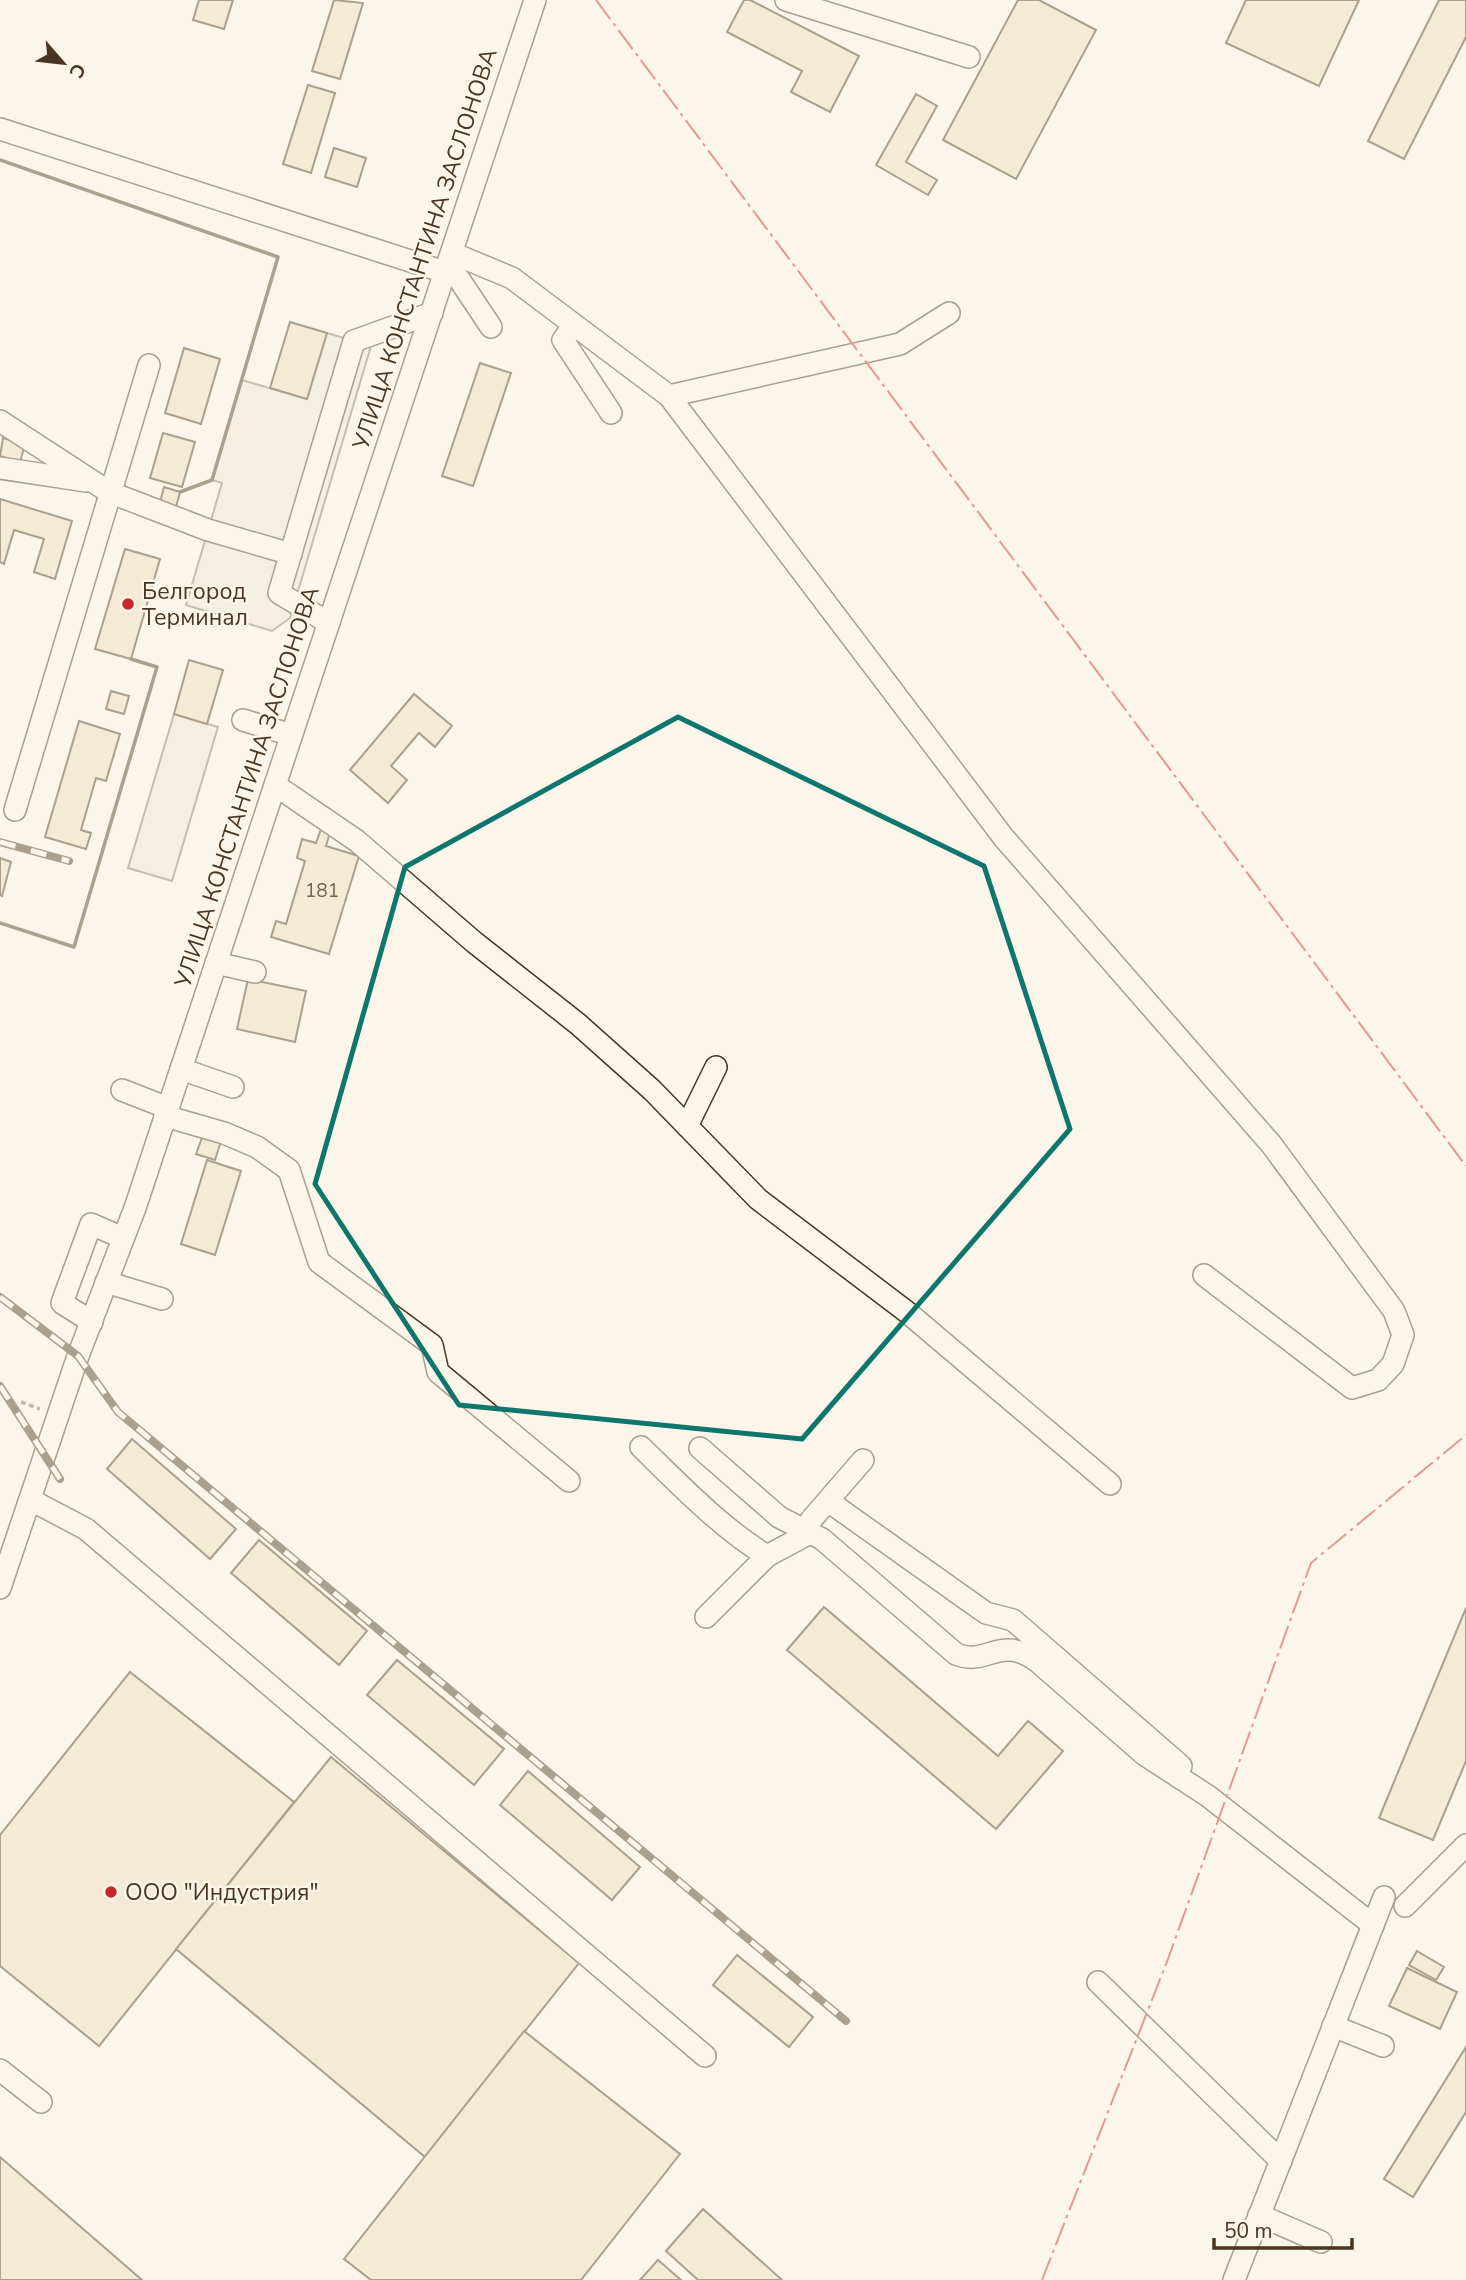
<svg xmlns="http://www.w3.org/2000/svg" width="1466" height="2280" viewBox="0 0 1466 2280" font-family="'Nunito Sans',sans-serif">
<style>
.parking{fill:#ede7d9;stroke:#887966;stroke-width:2}
.building{fill:#ecdcbc;stroke:#4a3520;stroke-width:2}
.lines{fill:none;stroke-linecap:round;stroke-linejoin:round}
.minor-casing{stroke:#4a3520;stroke-width:24}
.path{stroke:#7f6f5c;stroke-width:3.5;stroke-dasharray:5 3.5;stroke-linecap:butt}
.minor{stroke:#fbf6e9;stroke-width:21}
.rail-casing{stroke:#4a3520;stroke-width:8}
.rail{stroke:#fbf6e9;stroke-width:5;stroke-dasharray:16;stroke-linecap:butt}
.wall{stroke:#4a3520;stroke-width:3.5}
.power{stroke:#c62828;stroke-width:2;stroke-dasharray:24 5 3.5 5;stroke-linecap:butt}
.marked{fill:none;stroke:#0f766e;stroke-width:5;stroke-linejoin:round}
.poi-dot{fill:#c62828;stroke:#fbf6e9;stroke-width:2.5}
.labels{text-anchor:middle;dominant-baseline:central;stroke-width:5;stroke-linejoin:round;paint-order:stroke}
.number-label{font-size:19px;fill:#725f47}
.street-label{font-size:23px;fill:#4a3520;stroke:#fbf6e9}
.poi-label{font-size:23px;fill:#4a3520;stroke:#fbf6e9;text-anchor:start}
</style>
<rect width="100%" height="100%" fill="#fbf6e9"/>
<!-- parking -->
<g class="parking">
<polygon points="327,333 371,346 290,618 272,631 186,605 222,483 212,480 242,380 307,399"/>
<polygon points="174,714 218,727 172,881 128,868"/>
</g>
<!-- building -->
<g class="building">
<polygon points="199,0 233,0 224,29 193,20"/>
<polygon points="334,0 363,3 340,79 312,71"/>
<polygon points="744,0 750,0 859,56 830,112 791,92 802,71 727,32"/>
<polygon points="1018,0 1039,0 1096,30 1016,179 943,140"/>
<polygon points="1246,0 1359,0 1319,86 1226,43"/>
<polygon points="1439,0 1466,0 1466,37 1404,159 1368,141"/>
<polygon points="308,85 335,93 311,173 283,164"/>
<polygon points="916,94 937,106 906,162 937,180 928,195 876,165"/>
<polygon points="334,148 366,158 357,187 325,177"/>
<polygon points="290,322 327,333 307,399 270,388"/>
<polygon points="184,348 220,359 201,424 165,413"/>
<polygon points="480,363 511,373 473,486 442,476"/>
<polygon points="163,433 195,442 182,487 150,478"/>
<polygon points="3,438 25,444 20,462 0,456"/>
<polygon points="164,487 180,492 175,511 159,506"/>
<polygon points="0,499 72,521 55,579 34,572 44,539 14,530 4,564 0,562"/>
<polygon points="125,549 160,559 131,659 95,649"/>
<polygon points="189,660 223,670 207,724 174,714"/>
<polygon points="111,691 129,696 124,714 106,709"/>
<polygon points="414,694 452,726 435,747 419,733 391,766 407,780 388,803 350,770"/>
<polygon points="79,721 120,734 106,781 96,778 81,830 91,833 86,849 45,837"/>
<polygon points="322,826 331,829 326,846 359,856 329,954 271,937 276,921 286,924 305,861 297,858 302,839 316,843"/>
<polygon points="0,858 11,862 2,896 0,895"/>
<polygon points="248,979 306,991 295,1042 237,1029"/>
<polygon points="203,1135 221,1141 215,1160 196,1154"/>
<polygon points="207,1160 241,1171 215,1255 181,1244"/>
<polygon points="132,1439 236,1529 210,1559 107,1469"/>
<polygon points="259,1540 367,1631 339,1665 231,1573"/>
<polygon points="824,1607 998,1756 1028,1721 1063,1751 996,1829 787,1650"/>
<polygon points="1466,1608 1466,1761 1433,1840 1379,1818"/>
<polygon points="397,1660 504,1749 474,1785 367,1695"/>
<polygon points="130,1672 294,1802 99,2046 0,1966 0,1835"/>
<polygon points="331,1757 579,1963 425,2157 176,1949"/>
<polygon points="528,1771 640,1867 612,1900 500,1805"/>
<polygon points="1417,1951 1444,1967 1436,1980 1409,1965"/>
<polygon points="737,1955 813,2017 789,2047 713,1985"/>
<polygon points="1407,1968 1457,1992 1440,2029 1389,2006"/>
<polygon points="524,2031 680,2154 581,2280 371,2280 344,2259"/>
<polygon points="1466,2047 1466,2112 1413,2197 1384,2179"/>
<polygon points="0,2157 142,2280 0,2280"/>
<polygon points="703,2209 782,2280 698,2280 666,2251"/>
<polygon points="658,2260 681,2280 640,2280"/>
</g>
<g class="lines">
<defs>
<g id="minor">
<polyline points="786,0 969,57"/>
<polyline points="0,129 457,276 491,327"/>
<polyline points="452,253 512,278 669,396 1004,838 1271,1144 1394,1311 1403,1335 1393,1364 1378,1380 1352,1388 1204,1275"/>
<polyline points="574,325 563,340 611,413"/>
<polyline points="669,396 900,344 949,313"/>
<polyline points="0,421 109,492 208,530 291,554"/>
<polyline points="0,468 86,481"/>
<polyline points="329,623 279,593 354,341 432,313"/>
<polyline points="243,720 291,735"/>
<polyline points="275,785 357,841 474,942 578,1024 652,1090 758,1199 907,1312 1110,1484"/>
<polyline points="15,810 149,365"/>
<polyline points="216,963 255,972"/>
<polyline points="181,1069 233,1087"/>
<polyline points="122,1090 168,1108"/>
<polyline points="165,1116 224,1133 257,1147 289,1170 319,1262 432,1345 438,1372 569,1481"/>
<polyline points="687,1126 716,1067"/>
<polyline points="106,1282 162,1299"/>
<polyline points="92,1322 62,1303 91,1224 123,1238"/>
<path d="M641 1447C680 1485 720 1527 767 1556L810 1533"/>
<path d="M700 1448 779 1517 822 1539 956 1654C987 1667 999 1634 1037 1661L1145 1755 1208 1796 1373 1925"/>
<polyline points="31,1500 86,1529 705,2056"/>
<polyline points="828,1501 986,1613 1013,1620 1181,1766"/>
<polyline points="811,1520 863,1460"/>
<polyline points="0,1588 78,1356 135,1208 535,0"/>
<polyline points="706,1617 767,1556"/>
<polyline points="1405,1906 1466,1845"/>
<polyline points="1098,1982 1281,2161"/>
<polyline points="1333,2026 1383,2046"/>
<polyline points="0,2070 41,2102"/>
<polyline points="1259,2215 1321,2242"/>
<polyline points="1234,2280 1384,1897"/>
</g>
</defs>
<!-- minor casing -->
<use href="#minor" class="minor-casing"/>
<!-- path -->
<polyline class="path" points="21,1402 40,1409"/>
<!-- minor -->
<use href="#minor" class="minor"/>
<defs>
<g id="rail">
<polyline points="0,842 69,861"/>
<polyline points="0,1297 78,1356 118,1412 846,2021"/>
<polyline points="0,1386 60,1479"/>
</g>
</defs>
<!-- rail casing -->
<use href="#rail" class="rail-casing"/>
<!-- rail -->
<use href="#rail" class="rail"/>
<!-- wall -->
<g class="wall">
<polyline points="0,160 278,257 212,480 180,492"/>
<polyline points="0,923 74,947 157,667 131,659"/>
</g>
<!-- power -->
<g class="power">
<polyline points="596,0 1466,1166"/>
<polyline points="1042,2280 1168,1959 1311,1563 1466,1435"/>
</g>
</g>
<!-- marked area -->
<path d="M0 0H1466V2280H0ZM678 717 984 866 1070 1129 802 1439 459 1405 315 1184 405 867Z" fill="#fbf6e9" fill-opacity=".55" fill-rule="evenodd"/>
<path class="marked" d="M678 717 984 866 1070 1129 802 1439 459 1405 315 1184 405 867Z"/>
<!-- markers -->
<g class="poi-dot">
<circle cx="128" cy="604" r="7"/>
<circle cx="111" cy="1892" r="7"/>
</g>
<g class="labels">
<!-- number labels -->
<g class="number-label">
<text x="322" y="891">181</text>
</g>
<!-- street labels -->
<g class="street-label">
<text transform="translate(425 249) rotate(-72)">УЛИЦА КОНСТАНТИНА ЗАСЛОНОВА</text>
<text transform="translate(247 787) rotate(-72)">УЛИЦА КОНСТАНТИНА ЗАСЛОНОВА</text>
</g>
<!-- poi labels -->
<g class="poi-label">
<text x="142" y="591">Белгород<tspan x="142" dy="26">Терминал</tspan></text>
<text x="125" y="1892">ООО "Индустрия"</text>
</g>
</g>
<!-- north arrow -->
<g transform="translate(63 63) rotate(118)" stroke="#fbf6e9" stroke-width="5" paint-order="stroke">
<path d="M0-5L12 26L0 18L-12 26Z" fill="#4a3520"/>
<text y="-10" font-size="19" font-weight="bold" text-anchor="middle" fill="#4a3520">С</text>
</g>
<!-- scale -->
<path d="M1214 2238v10h138v-10" fill="none" stroke="#4a3520" stroke-width="3.5"/>
<text x="1224" y="2238" font-size="21" fill="#4a3520" stroke="#fbf6e9" stroke-width="5" paint-order="stroke">50 m</text>
</svg>
